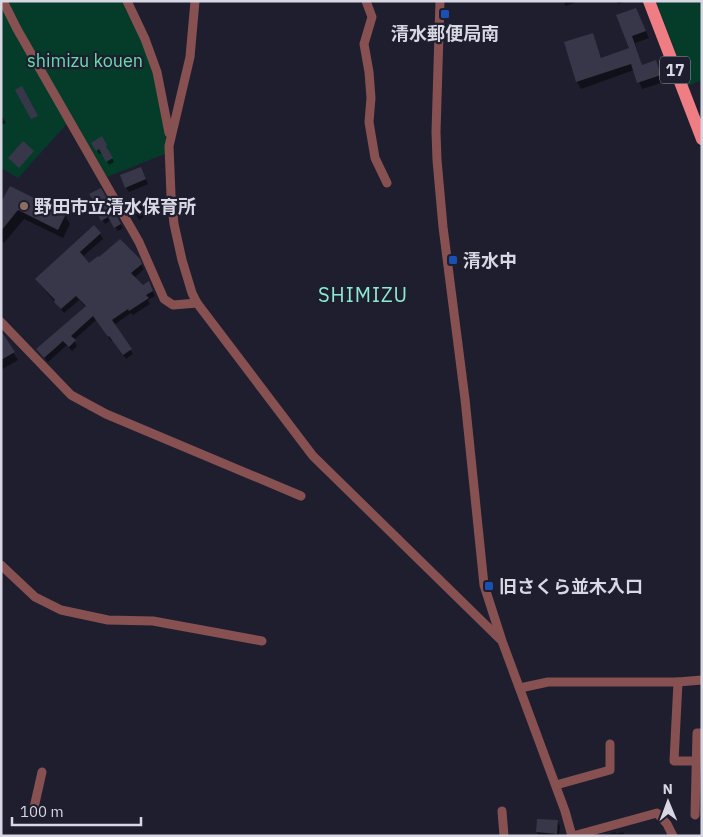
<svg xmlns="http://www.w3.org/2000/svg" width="703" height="837" viewBox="0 0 703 837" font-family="'IBM Plex Sans','Noto Sans JP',sans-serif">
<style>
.green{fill:#053b29}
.shadow{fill:#0007}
.building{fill:#38374a}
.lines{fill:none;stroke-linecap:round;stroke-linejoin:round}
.street{stroke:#875152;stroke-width:9}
.primary{stroke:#ee7e83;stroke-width:12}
.transit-dot{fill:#1a4fb4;stroke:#1f1e2f;stroke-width:2}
.education-dot{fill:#8d6e63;stroke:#1f1e2f;stroke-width:2}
.labels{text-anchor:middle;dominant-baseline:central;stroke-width:4.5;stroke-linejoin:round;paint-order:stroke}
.shield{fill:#1f1e2f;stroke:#a0a0ad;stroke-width:1}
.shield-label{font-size:16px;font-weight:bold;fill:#d7d8e3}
.poi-label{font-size:18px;font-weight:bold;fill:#d7d8e3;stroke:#1f1e2f;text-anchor:start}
.park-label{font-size:18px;fill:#63ddac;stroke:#1f1e2f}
.quarter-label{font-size:20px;letter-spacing:1px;fill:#8becd2;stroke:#1f1e2f}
</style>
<rect width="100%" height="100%" fill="#1f1e2f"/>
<!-- green -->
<g class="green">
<polygon points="1,1 126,1 151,59 163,106 167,153 107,177 72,118 18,178 1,168"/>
<polygon points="656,1 702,1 702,80 688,86"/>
</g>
<!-- shadow -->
<g class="shadow">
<polygon points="563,1 579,1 566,6"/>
<polygon points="616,1 627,1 618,4"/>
<polygon points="636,9 649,38 635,43 642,66 655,62 664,82 642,89 634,70 581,89 577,82 565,43 592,34 602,59 630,49 618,16"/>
<polygon points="1,115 6,123 1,125"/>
<polygon points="102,138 114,162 109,165 102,153 99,154 93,143"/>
<polygon points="143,173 148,184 129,192 126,187"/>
<polygon points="100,189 123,228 118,231 111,220 105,224 98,212 100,210"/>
<polygon points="1,198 4,200 65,215 70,224 63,238 24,219 4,243 1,241"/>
<polygon points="142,204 148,214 139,220 133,209"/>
<polygon points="100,234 103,239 82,257 89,265 139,260 144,269 134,278 143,287 151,287 155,296 148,300 150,304 133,315 131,313 114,325 133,354 126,359 113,340 111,341 96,320 74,340 77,346 72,351 67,345 48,362 37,349 86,307 79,300 64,313 40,284"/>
<polygon points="1,334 18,360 1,370"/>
<polygon points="557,821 560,826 559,836 539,836 537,832"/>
<polygon points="615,832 616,834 623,832 625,836 603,836"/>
</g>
<!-- building -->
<g class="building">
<polygon points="636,8 646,31 632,36 642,65 656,60 661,75 637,83 631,64 576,82 564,42 593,33 601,58 629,48 616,15"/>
<polygon points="22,86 38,116 31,119 15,90"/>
<polygon points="102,136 107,145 106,146 113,158 106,162 99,149 96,151 91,143"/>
<polygon points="23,141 34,151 19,168 8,158"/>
<polygon points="141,167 146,179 125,188 120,175"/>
<polygon points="10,186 66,214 58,230 18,210 1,231 1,202"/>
<polygon points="101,188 121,224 114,228 108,217 101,221 96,212 99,210 89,194"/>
<polygon points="94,225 101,233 80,252 89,263 98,256 99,257 120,239 140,259 142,264 131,273 143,285 149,281 153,291 146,295 149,298 129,311 128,309 112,320 132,349 123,355 109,336 108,337 93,316 71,336 76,340 69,347 63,341 44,358 36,349 86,306 76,296 61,309 54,302 55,300 35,279"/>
<polygon points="1,331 15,352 1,360"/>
<polygon points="537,819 558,820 557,834 536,832"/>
</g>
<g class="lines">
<!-- street -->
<g class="street">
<polyline points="3,1 17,29 139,242 164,299 173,305 197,303"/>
<polyline points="127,1 145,39 157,72 169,133"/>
<polyline points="195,1 190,57 169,146 171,195 174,224 182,260 192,293 197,303 313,456 500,639"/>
<polyline points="366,1 372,17 364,44 369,72 371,98 369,122 375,158 387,183"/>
<polyline points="440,1 436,132 437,160 443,227 465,399 484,585 502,641 565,811 572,836"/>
<polyline points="1,322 71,395 106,414 301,496"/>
<polyline points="1,565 35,597 61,610 108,620 153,621 262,641"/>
<polyline points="678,682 674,761 696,761"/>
<polyline points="520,688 548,682 678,682 702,680"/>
<polyline points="556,785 610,770 610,744"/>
<polyline points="502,811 504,836"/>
<polyline points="33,812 42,772"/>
<polyline points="695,815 697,733 702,733"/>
<polyline points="573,836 657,813 667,824 673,836"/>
</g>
<!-- primary -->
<polyline class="primary" points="649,1 702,139"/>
</g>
<!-- markers -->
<g class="transit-dot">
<rect x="440" y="9" width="10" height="10" rx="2.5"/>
<rect x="448" y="255" width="10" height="10" rx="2.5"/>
<rect x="484" y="581" width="10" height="10" rx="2.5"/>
</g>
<circle class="education-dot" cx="24" cy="206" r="5"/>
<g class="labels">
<!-- shield labels -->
<rect class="shield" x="660" y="56.5" width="30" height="27" rx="4"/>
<g class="shield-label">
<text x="675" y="70">17</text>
</g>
<!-- poi labels -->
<g class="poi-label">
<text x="445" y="33" text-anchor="middle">清水郵便局南</text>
<text x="34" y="206">野田市立清水保育所</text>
<text x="463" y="260">清水中</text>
<text x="499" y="586">旧さくら並木入口</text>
</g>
<!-- park labels -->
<g class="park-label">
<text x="85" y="60">shimizu kouen</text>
</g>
<!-- quarter labels -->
<g class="quarter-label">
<text x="363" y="294">SHIMIZU</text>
</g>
</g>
<!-- border -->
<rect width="703" height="837" fill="none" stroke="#d7d8e3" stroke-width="5"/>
<!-- north arrow -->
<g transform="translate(668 802) rotate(359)" stroke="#1f1e2f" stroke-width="4" paint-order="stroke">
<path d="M0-4L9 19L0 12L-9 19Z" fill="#d7d8e3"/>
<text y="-8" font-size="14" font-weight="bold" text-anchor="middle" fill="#d7d8e3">N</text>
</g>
<!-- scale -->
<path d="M12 817v8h129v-8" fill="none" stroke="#d7d8e3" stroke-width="2.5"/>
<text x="20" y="817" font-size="15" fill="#d7d8e3" stroke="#1f1e2f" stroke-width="4" paint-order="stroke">100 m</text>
</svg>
